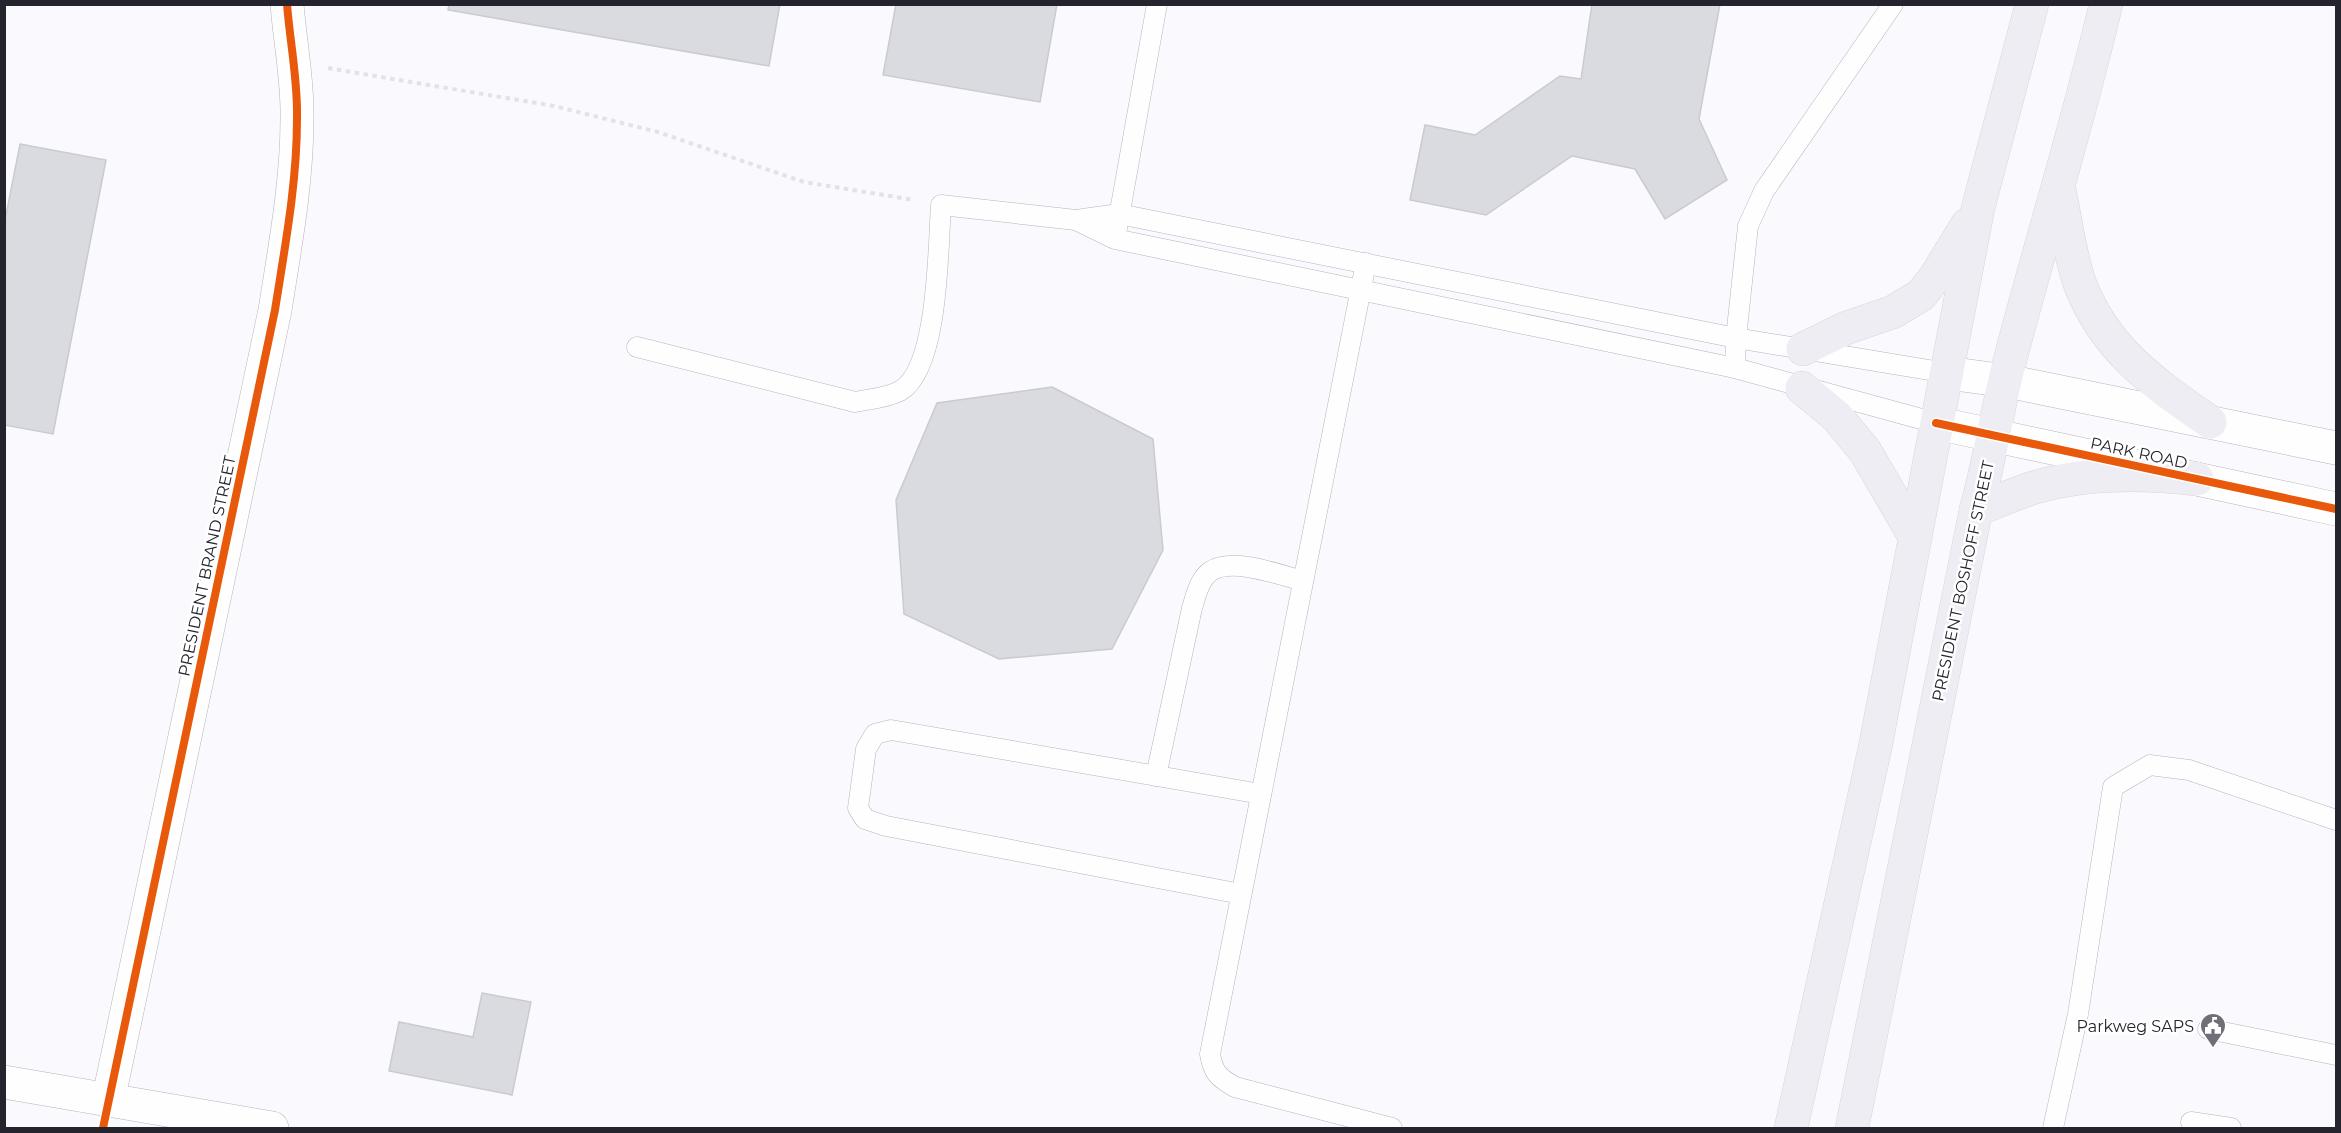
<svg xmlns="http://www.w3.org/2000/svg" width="2341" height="1133" viewBox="0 0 2341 1133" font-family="Montserrat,sans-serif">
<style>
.building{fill:#dadae1;stroke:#cacad1;stroke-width:1.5}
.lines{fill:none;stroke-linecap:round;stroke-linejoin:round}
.service-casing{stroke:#b4b4bb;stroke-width:21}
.minor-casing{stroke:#b4b4bb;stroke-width:34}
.tertiary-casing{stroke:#b4b4bb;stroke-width:34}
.primary-casing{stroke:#d6d6d9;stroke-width:34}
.path{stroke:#e3e3e4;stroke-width:4;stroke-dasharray:4.5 4.5;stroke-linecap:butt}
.service{stroke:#fefeff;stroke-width:20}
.minor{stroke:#fefeff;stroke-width:33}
.tertiary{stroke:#fefeff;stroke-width:33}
.primary{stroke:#ededf3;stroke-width:33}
.cycleway-casing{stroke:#fff;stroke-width:11}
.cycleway{stroke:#e8590c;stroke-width:8}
.labels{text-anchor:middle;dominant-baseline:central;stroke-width:5;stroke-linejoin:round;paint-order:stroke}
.street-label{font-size:16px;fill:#23242e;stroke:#fff}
.poi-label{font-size:16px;fill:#23242e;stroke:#fff;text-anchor:end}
</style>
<rect width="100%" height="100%" fill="#fafafe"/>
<!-- building -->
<g class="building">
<polygon points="449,4 780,4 769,66 448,10"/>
<polygon points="896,4 1057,4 1040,102 883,75"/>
<polygon points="1592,4 1720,4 1699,119 1727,180 1665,219 1635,169 1572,156 1486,215 1410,200 1425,125 1475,135 1560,76 1581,79"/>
<polygon points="20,144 106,160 53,434 4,425 4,225"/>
<polygon points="1052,387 1153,439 1163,550 1112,649 999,659 904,614 896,500 937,403"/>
<polygon points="482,993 531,1002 512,1095 389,1071 399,1022 473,1037"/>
</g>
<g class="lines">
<defs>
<g id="service">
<polyline points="1076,220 1115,239 1735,368 1936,423"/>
<polyline points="1117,228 1157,4"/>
<path d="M1366 263 1210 1054C1213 1073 1219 1078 1235 1087L1392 1128"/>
<path d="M637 347 855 402C870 399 887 398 900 391 939 369 938 246 941 205L1076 220 1119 214 1736 338 1947 373"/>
<polyline points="1735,368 1736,338 1748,226 1764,191 1893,4"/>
<path d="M1156 776 1192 608C1196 596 1199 579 1211 571 1233 557 1280 575 1303 581"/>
<polyline points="1241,894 886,826 865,819 858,808 866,749 875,734 891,730 1261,794"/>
<polyline points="2208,1029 2336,1055"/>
<polyline points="2191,1122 2231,1128"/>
<polyline points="2053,1128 2078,1014 2113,787 2150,765 2189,770 2336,820"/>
</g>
<path id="minor" d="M108 1101 275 310C285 246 297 183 297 119 298 80 290 43 287 4"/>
<g id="tertiary">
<polyline points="1947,373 2007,381 2336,448"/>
<polyline points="1936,423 2336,509"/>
<polyline points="4,1082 272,1128"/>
</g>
<g id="primary">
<path d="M2060 194C2066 223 2070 256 2080 284 2105 350 2155 384 2210 422"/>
<polyline points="1803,349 1846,328 1893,312 1921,295 1936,276 1967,225"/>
<polyline points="1802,388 1837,417 1865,451 1915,537"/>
<path d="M1976 510C1996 502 2016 493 2036 487 2088 472 2144 473 2197 479"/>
<polyline points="1791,1128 1875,748 1978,208 2032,4"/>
<path d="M1852 1128 1976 510C1990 460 1997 409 2010 360 2041 241 2078 124 2106 4"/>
</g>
</defs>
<!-- service casing -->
<use href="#service" class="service-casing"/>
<!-- minor casing -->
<use href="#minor" class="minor-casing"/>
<!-- tertiary casing -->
<use href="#tertiary" class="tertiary-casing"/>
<!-- primary casing -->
<use href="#primary" class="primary-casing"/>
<!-- path -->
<polyline class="path" points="328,68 554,106 658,132 804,182 914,200"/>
<!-- service -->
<use href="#service" class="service"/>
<!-- minor -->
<use href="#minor" class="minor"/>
<!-- tertiary -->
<use href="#tertiary" class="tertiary"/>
<!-- primary -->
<use href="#primary" class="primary"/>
<defs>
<g id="cycleway">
<polyline points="1936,423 2336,509"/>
<path d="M103 1128 275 310C285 246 297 183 297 119 298 80 290 43 287 4"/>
</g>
</defs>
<!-- cycleway casing -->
<use href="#cycleway" class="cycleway-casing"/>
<!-- cycleway -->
<use href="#cycleway" class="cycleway"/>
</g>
<!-- icons -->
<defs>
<symbol id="civic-pin" viewBox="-11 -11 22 30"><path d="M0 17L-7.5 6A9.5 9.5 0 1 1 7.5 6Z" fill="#6e6f77" stroke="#fff"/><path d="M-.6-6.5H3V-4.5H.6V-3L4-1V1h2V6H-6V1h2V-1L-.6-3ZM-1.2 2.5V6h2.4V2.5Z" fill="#fff"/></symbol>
</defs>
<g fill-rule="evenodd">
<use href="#civic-pin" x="2198" y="1011" width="30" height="40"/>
</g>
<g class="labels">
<!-- street labels -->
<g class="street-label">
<text transform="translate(2139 453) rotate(12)">PARK ROAD</text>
<text transform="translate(207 566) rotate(-78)">PRESIDENT BRAND STREET</text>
<text transform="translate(1963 581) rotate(-78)">PRESIDENT BOSHOFF STREET</text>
</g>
<!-- poi labels -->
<g class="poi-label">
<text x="2194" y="1026">Parkweg SAPS</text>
</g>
</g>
<!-- border -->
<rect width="2341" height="1133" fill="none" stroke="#23242e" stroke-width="12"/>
</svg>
